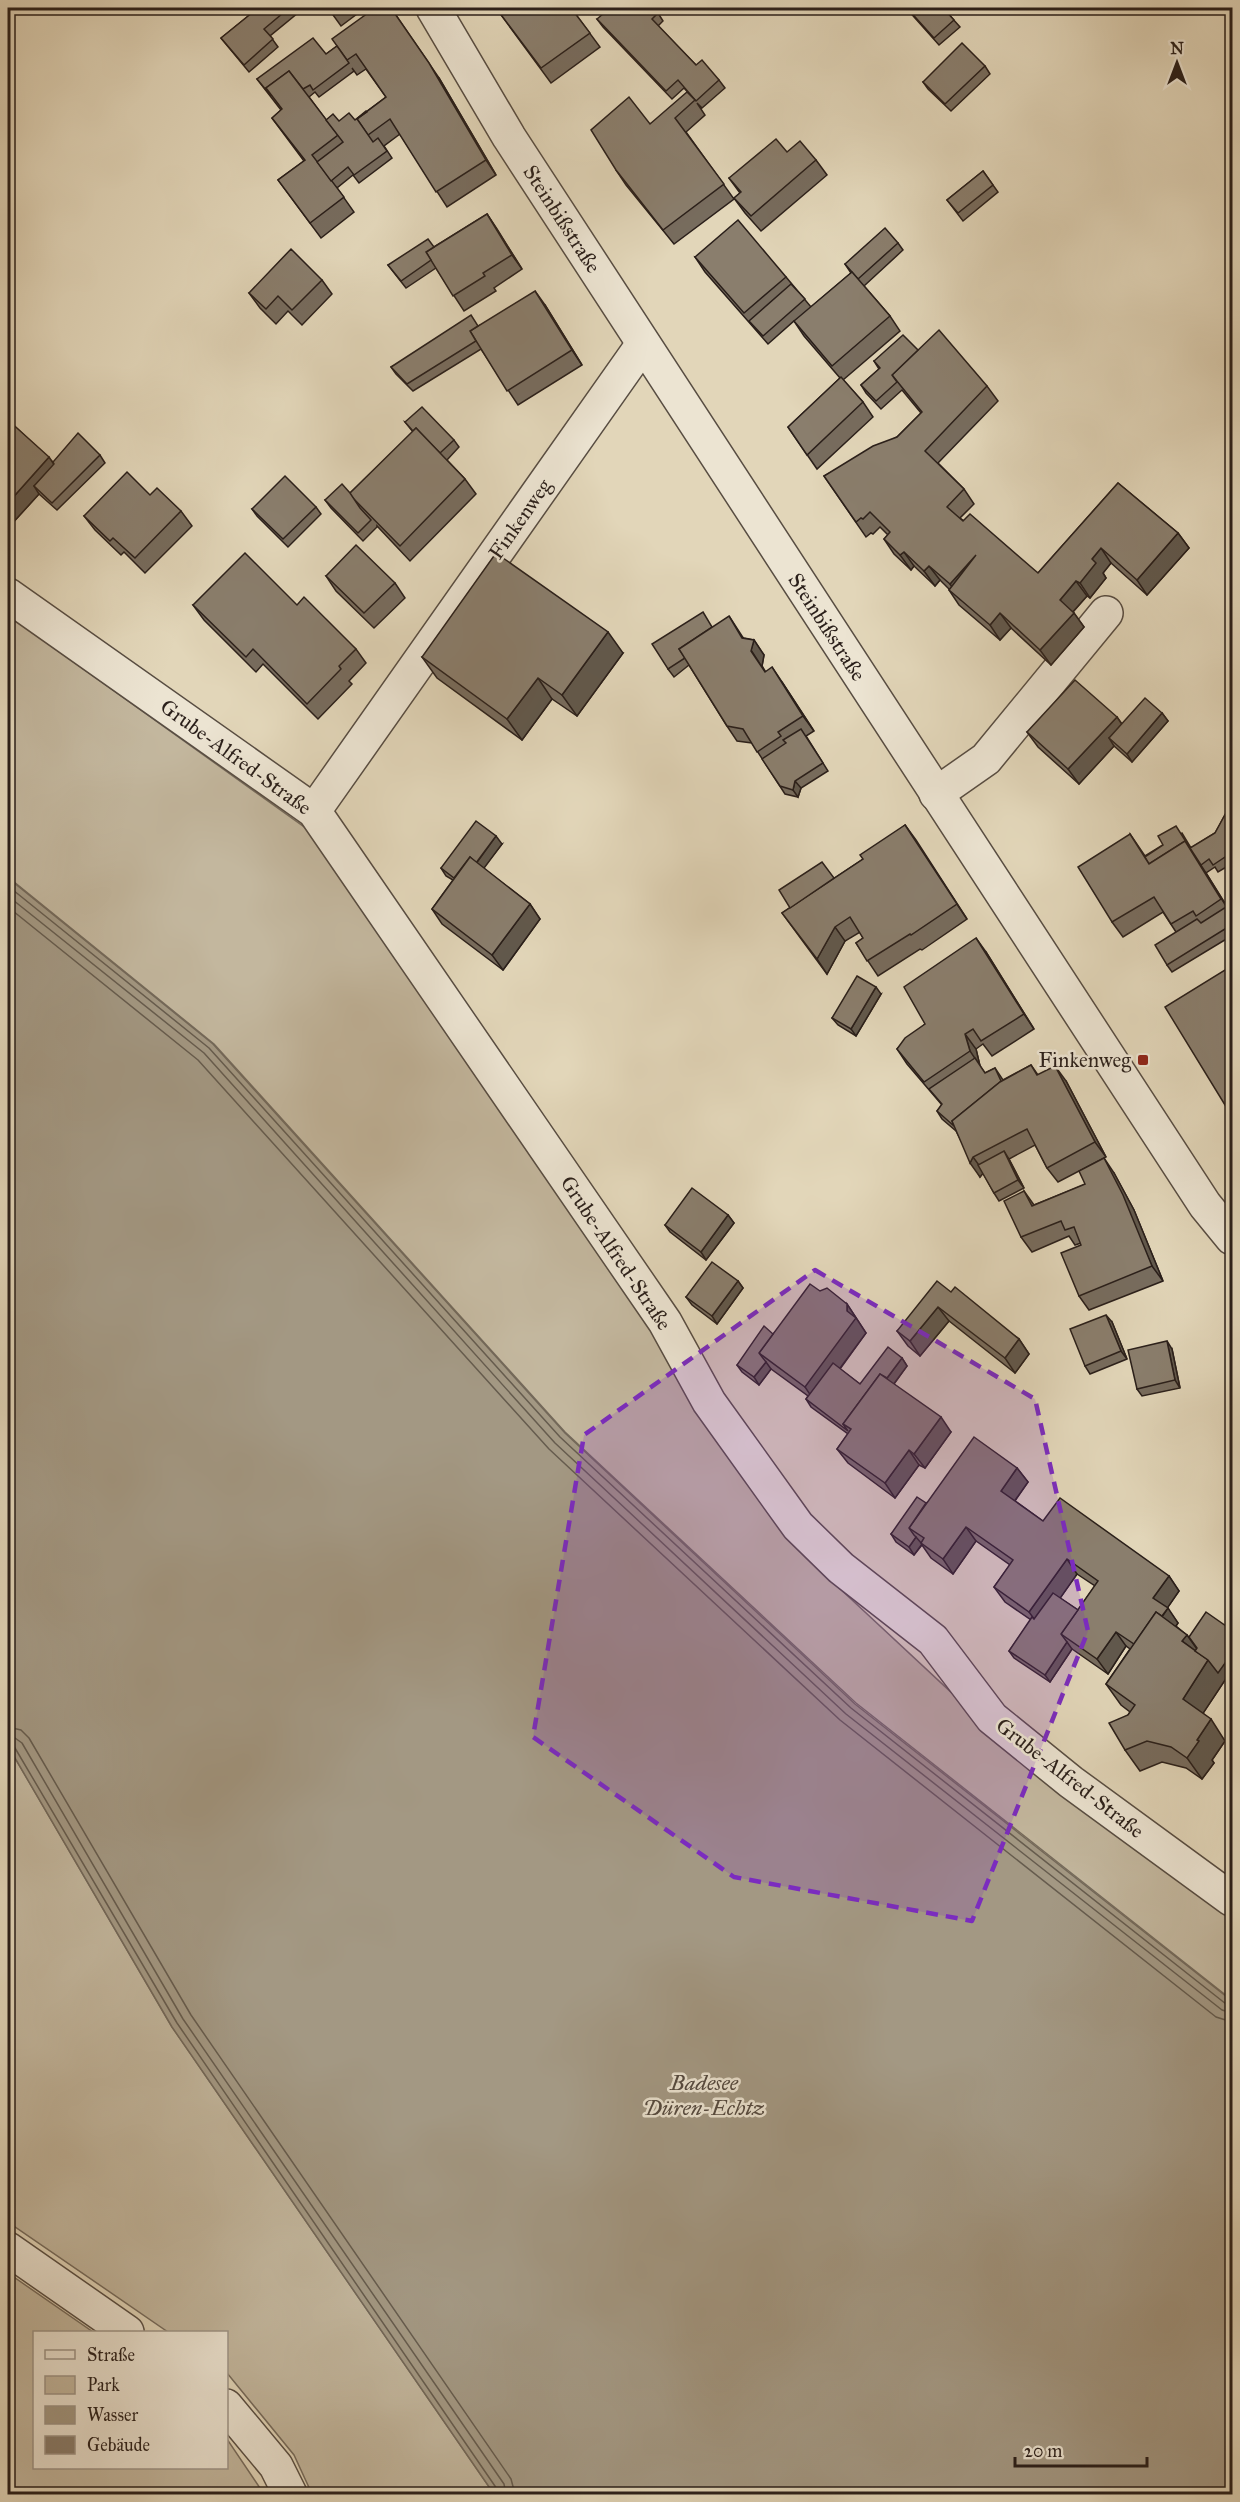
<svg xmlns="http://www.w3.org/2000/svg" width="1240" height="2502" viewBox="0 0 1240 2502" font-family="'IM FELL Great Primer',serif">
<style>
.green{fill:#c3b79e;stroke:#766b5c;stroke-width:1.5}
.water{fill:#a39883;stroke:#736859;stroke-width:1.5}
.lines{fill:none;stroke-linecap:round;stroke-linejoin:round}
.shore{stroke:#665c4e;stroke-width:1.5}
.minor-casing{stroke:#584d42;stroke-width:36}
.minor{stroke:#ece4d2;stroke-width:33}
.wall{fill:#776c5e;stroke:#2a1f1a;stroke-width:1.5;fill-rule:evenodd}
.shaded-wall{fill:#61584c;stroke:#2a1f1a;stroke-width:1.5}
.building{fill:#8a7e6d;stroke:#2a1f1a;stroke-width:1.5}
.marked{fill:#7b2cbf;fill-opacity:0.2;stroke:#7b2cbf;stroke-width:4.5;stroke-dasharray:12 8;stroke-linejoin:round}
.poi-dot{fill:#8f2418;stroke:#ece4d2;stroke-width:2}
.labels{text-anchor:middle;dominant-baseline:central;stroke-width:5;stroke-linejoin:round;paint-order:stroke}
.street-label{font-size:21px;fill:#2a1f1a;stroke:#ece4d2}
.poi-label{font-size:21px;fill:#2a1f1a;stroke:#ece4d2;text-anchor:end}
.water-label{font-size:22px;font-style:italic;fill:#54493f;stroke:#ece4d2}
</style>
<rect width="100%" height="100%" fill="#e2d6b9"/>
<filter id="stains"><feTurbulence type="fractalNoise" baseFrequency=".00333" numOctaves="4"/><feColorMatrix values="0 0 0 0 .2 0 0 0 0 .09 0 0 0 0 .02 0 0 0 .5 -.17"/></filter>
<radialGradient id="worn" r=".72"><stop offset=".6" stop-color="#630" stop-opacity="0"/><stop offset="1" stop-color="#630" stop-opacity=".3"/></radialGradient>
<!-- green -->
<g class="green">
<polygon points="8,615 321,839 663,1336 765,1505 821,1571 1057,1791 1229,1917 1232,1913 1232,2000 856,1703 565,1432 214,1044 8,877"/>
<polygon points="8,1746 172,2027 494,2494 312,2494 294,2455 227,2373 226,2332 168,2332 8,2222"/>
<polygon points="8,2273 93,2332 34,2332 34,2468 226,2468 227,2439 264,2494 8,2494"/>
</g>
<!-- water -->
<polygon class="water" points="8,878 213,1044 565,1433 855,1704 1232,2001 1232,2494 494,2494 172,2027 8,1746"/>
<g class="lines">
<!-- shore -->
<g class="shore">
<polyline points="8,886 209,1048 560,1437 851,1708 1226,2004 1232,2005"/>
<polyline points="8,896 204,1053 555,1443 846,1714 1222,2010 1232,2013"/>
<polyline points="8,907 198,1060 549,1449 840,1720 1216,2017 1232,2022"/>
<polyline points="8,1727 21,1730 29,1738 191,2015 511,2479 515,2494"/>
<polyline points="8,1736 15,1738 22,1743 183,2019 504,2484 506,2494"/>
<polyline points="8,1744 15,1748 177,2023 497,2489 499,2494"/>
</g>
<defs>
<g id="minor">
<polyline points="433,8 509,137 1205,1205 1232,1238"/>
<polyline points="8,595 314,811 665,1322 709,1402 798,1526 841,1568 933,1640 992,1718 1071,1782 1231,1899 1232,1892"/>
<polyline points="936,794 986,759 1106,613"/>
<polyline points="314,811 643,344"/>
<polyline points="8,2249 127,2332"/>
<polyline points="226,2406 276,2466 290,2494"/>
</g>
</defs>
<!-- minor casing -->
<use href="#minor" class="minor-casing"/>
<!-- minor -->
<use href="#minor" class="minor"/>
</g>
<!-- wall -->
<g class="wall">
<polygon points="93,8 103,8 97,13"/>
<polygon points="258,8 304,8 270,36 278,47 249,72 221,38"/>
<polygon points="328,8 365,8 341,26"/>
<polygon points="496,8 579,8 574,12 600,47 551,83"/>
<polygon points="906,8 943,8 960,27 939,45"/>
<polygon points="658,13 663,21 658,26 696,65 719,80 725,88 702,108 697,103 705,115 686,132 734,199 674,244 626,185 616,170 650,124 692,97 684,88 672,99 603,27 597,19"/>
<path d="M337 46 439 78 496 175 447 207 400 134 384 146 392 158 359 183 353 175 337 188 354 212 321 238 278 180 304 161 272 118 281 110 257 79 326 54ZM352 68 357 75 366 69 386 97 355 120 339 121 326 120 309 97 315 92 319 97 354 71Z"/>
<polygon points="985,66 990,74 951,111 928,89 923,82"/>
<polygon points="787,152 816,160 827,175 761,231 745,213 734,198 740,193 729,178"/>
<polygon points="983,171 998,192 963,221 947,200"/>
<polygon points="487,214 522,269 494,288 496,291 464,311 436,268 406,288 388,265 434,247"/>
<polygon points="898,243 903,250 864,286 890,316 900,331 843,380 863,402 873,417 817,469 788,427 840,378 804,336 794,321 768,344 705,272 695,257 786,277 811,307 851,273 845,264"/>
<polygon points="322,280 332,294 302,325 288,311 276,324 260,308 249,293"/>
<polygon points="545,305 582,365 518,405 481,349 413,391 396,374 391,367 478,326"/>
<polygon points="918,350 987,386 998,401 938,463 964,489 974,504 960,518 1038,573 1118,483 1178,533 1189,548 1147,595 1111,563 1103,573 1106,578 1090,598 1087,596 1073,612 1084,627 1051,665 1011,628 1000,640 959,605 949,590 949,589 940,580 935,586 914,566 911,570 894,554 884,539 888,535 880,527 873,534 871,533 866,537 824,476 897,437 921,413 902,390 881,409 866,393 861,385 879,369 874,361"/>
<polygon points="8,420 53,462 100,455 105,463 57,510 39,494 9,527 8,526"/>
<polygon points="405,422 454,440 459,447 447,460 465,479 476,494 410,561 377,526 377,527 363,541 331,508 325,500 350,493 413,432"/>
<polygon points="150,495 181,511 192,526 145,573 124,552 121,555 95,530 84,516"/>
<polygon points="316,507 321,514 288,547 257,516 252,509"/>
<polygon points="326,576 395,583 405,598 374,628 336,591"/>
<polygon points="193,605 297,605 356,649 366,663 349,681 352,684 318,719 263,664 256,672 204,620"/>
<polygon points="713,627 744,638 754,640 764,655 762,666 765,672 782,682 814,731 806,736 828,771 801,788 798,797 785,794 752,743 737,741 727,726 689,665 674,677 668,669"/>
<polygon points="623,653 577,716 552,699 522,740 437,678 422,657"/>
<polygon points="1162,713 1168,721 1132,762 1114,746 1079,784 1038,747 1027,732 1117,717 1122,724"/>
<polygon points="1233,800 1233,863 1218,872 1215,867 1206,873 1233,916 1233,935 1172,972 1167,965 1176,932 1163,912 1123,937 1112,922 1130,834 1145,856 1182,833 1191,848 1215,833"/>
<polygon points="905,825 967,919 922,950 920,949 878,976 856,943 863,938 860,932 845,941 827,974 782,913 863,859"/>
<polygon points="502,844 483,868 530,904 540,919 503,970 442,924 432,909 453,880 446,876 441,868"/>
<polygon points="986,952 1034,1029 992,1056 983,1044 976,1049 980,1066 985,1073 995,1068 1003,1080 1031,1065 1038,1075 1066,1081 1106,1157 1058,1182 1047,1168 1035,1145 1009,1159 1024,1188 999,1201 994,1193 983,1173 980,1177 956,1131 942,1119 937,1111 942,1105 907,1064 897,1049 925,1024"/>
<polygon points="881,994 856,1036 838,1025 832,1018"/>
<polygon points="1114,1173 1134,1210 1163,1281 1089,1310 1079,1296 1081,1245 1081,1243 1075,1245 1069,1236 1032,1252 1021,1237 1024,1191 1034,1205"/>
<polygon points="728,1215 734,1223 706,1260 670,1232 665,1225"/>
<polygon points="738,1281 743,1288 717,1324 692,1305 686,1297"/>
<polygon points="820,1291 847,1304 866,1333 840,1369 860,1384 902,1358 907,1366 894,1384 951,1432 925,1468 919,1465 895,1498 848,1463 837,1449 848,1434 811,1407 806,1399 808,1396 771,1369 759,1385 742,1372 737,1365 773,1334"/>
<polygon points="951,1292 1019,1339 1029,1354 1015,1373 949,1321 920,1356 908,1346 897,1331"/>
<polygon points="1112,1322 1127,1359 1090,1374 1085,1366"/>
<polygon points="1172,1349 1180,1388 1142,1396 1137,1389"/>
<path d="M1017 1468 1028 1482 1015 1501 1043 1521 1169 1576 1179 1591 1167 1608 1178 1623 1176 1626 1189 1637 1233 1631V1668L1203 1713 1225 1741 1212 1760 1214 1763 1202 1779 1186 1768 1162 1762 1140 1771 1125 1750 1128 1715 1130 1712 1121 1705 1106 1684 1130 1649 1126 1646 1108 1674 1072 1649 1050 1682 1014 1658 1009 1651 1031 1620 1005 1602 994 1587 1010 1565 976 1541 953 1574 931 1558 922 1545 914 1555 896 1542 891 1534 926 1503ZM1077 1574 1095 1586 1078 1610 1060 1598Z"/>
</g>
<!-- shaded-wall -->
<g class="shaded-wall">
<polygon points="391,8 439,78 496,175 486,160"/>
<polygon points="487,214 497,229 522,269 512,255"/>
<polygon points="535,291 545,305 582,365 572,350"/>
<polygon points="49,457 59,472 34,486 39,494 9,527 8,525 8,503"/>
<polygon points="1178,533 1189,548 1147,595 1137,580"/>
<polygon points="1101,548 1111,563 1103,573 1106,578 1090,598 1080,583 1092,559"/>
<polygon points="904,552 914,566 911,570 900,555"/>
<polygon points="976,555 960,599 950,584"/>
<polygon points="929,566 940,580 935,586 924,571"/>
<polygon points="1076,581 1087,596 1070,615 1060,600"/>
<polygon points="1000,613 1011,628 1000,640 990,625"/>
<polygon points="1074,613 1084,627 1051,665 1040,650"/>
<polygon points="729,616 751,650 754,640 764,655 762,666 775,687"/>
<polygon points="608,632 623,653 577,716 562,695"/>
<polygon points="772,667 782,682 814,731 803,716"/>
<polygon points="538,678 552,699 522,740 507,719"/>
<polygon points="1162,713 1168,721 1132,762 1127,754"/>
<polygon points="1117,717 1127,732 1109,738 1114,746 1079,784 1068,769"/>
<polygon points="795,781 801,788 798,797 793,790"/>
<polygon points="905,825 916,840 967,919 957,904"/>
<polygon points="496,836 502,844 467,891 462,883"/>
<polygon points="1185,841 1206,873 1233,917"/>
<polygon points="530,904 540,919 503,970 492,955"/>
<polygon points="835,927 845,941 827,974 817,959"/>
<polygon points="976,938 986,952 1034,1029 1024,1014"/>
<polygon points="876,987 881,994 856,1036 851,1029"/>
<polygon points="965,1034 976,1049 980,1066 970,1051"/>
<polygon points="1055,1066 1066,1081 1106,1157 1095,1142"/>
<polygon points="1004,1151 1009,1159 1024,1188 1018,1180"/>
<polygon points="973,1157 984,1172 980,1177 970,1163"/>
<polygon points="1104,1158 1114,1173 1134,1210 1163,1281 1152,1266"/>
<polygon points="728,1215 734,1223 706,1260 701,1252"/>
<polygon points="738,1281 743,1288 717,1324 712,1316"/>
<polygon points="847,1304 866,1333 815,1402 805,1387 847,1311"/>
<polygon points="938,1307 949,1321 920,1356 910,1341"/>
<polygon points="1106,1315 1112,1322 1127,1359 1121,1351"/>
<polygon points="1019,1339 1029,1354 1015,1373 1005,1358"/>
<polygon points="1167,1341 1172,1349 1180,1388 1175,1380"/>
<polygon points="902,1358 907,1366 856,1435 850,1428"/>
<polygon points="766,1362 771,1369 759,1385 754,1377"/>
<polygon points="941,1417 951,1432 925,1468 914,1454"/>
<polygon points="909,1450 919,1465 895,1498 885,1483"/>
<polygon points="1017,1468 1028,1482 1011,1506 1001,1491"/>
<polygon points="966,1527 976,1541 953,1574 943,1559"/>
<polygon points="916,1537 922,1544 914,1555 909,1547"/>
<polygon points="1067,1559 1077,1574 1040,1627 1029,1612"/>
<polygon points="1169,1576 1179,1591 1164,1613 1153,1598"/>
<polygon points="1168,1608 1178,1623 1150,1663 1140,1649"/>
<polygon points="1116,1632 1126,1646 1108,1674 1097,1659"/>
<polygon points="1187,1635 1202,1656 1182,1641"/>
<polygon points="1067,1642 1072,1649 1050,1682 1045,1675"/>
<polygon points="1233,1652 1233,1668 1198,1721 1183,1699 1208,1660"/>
<polygon points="1211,1719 1225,1741 1212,1760 1214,1763 1202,1779 1187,1758 1197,1740"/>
</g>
<!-- building -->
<g class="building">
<polygon points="258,8 289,8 264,29 273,39 244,65 221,38"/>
<polygon points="328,8 336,8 331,11"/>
<polygon points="375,8 391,8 429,63 486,160 436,192 390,119 368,135 357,119 386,97 356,54 347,60 332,39"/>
<polygon points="496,8 571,8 590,33 541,68"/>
<polygon points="610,8 653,8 658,13 652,19 696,65 702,60 719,80 696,101 678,80 666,91 597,19"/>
<polygon points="907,8 943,8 954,20 934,38"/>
<polygon points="313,38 326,54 337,46 349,63 313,90 310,85 303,89 289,71 266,88 271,96 257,79"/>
<polygon points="962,43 985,66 945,104 923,82"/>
<polygon points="289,71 338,135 312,155 344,197 310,223 278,180 305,160 272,118 282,109 266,88"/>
<polygon points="687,92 695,100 675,118 724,184 663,230 616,170 591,130 629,97 650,124"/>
<polygon points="366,111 367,112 357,119 373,142 378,138 387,151 354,175 348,167 331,181 317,162 343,142 326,120 333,114 339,121 349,113 355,120"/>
<polygon points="776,139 787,152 800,141 816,160 751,216 734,198 741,192 729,178"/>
<polygon points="983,171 993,185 958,213 947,200"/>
<polygon points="487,214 512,255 483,273 485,276 453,296 426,252"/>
<polygon points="738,220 786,277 744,313 695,257"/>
<polygon points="885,228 898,243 858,279 845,264"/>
<polygon points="428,239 434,247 426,252 431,260 401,281 388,265"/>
<polygon points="291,249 322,280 292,310 278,296 266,309 249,293"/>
<polygon points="852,272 890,316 832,366 794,321"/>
<polygon points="791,284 805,299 763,336 749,321"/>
<polygon points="535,291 572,350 507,391 470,331"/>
<polygon points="471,315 478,326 470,331 476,341 407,384 391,367"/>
<polygon points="939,330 987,386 925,451 964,489 947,507 963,521 970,514 1038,573 1118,483 1178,533 1137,580 1101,548 1092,559 1096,563 1080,583 1076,581 1060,600 1074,613 1040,650 1000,613 990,625 949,590 976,555 950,584 929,566 924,571 904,552 900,555 884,539 890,532 870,512 863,519 861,518 856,522 824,476 873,446 897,437 922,412 892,375"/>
<polygon points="903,335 918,350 892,375 897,382 876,401 861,385 880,368 874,361"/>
<polygon points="841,377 863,402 807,455 788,427"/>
<polygon points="422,407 454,440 440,453 416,428 413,431 405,422"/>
<polygon points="8,420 49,457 8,503"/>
<polygon points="416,428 465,479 400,546 349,494"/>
<polygon points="78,433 100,455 52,503 34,486 54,464 53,462"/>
<polygon points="127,472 150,495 157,488 181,511 135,558 113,538 110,541 84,516"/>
<polygon points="285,476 316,507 283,539 252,509"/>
<polygon points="342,484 350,493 360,508 371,520 358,533 325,500"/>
<polygon points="356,545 395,583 364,613 326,576"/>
<polygon points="245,553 297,605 304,597 356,649 339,666 341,669 307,704 253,649 246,657 193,605"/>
<polygon points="496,553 608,632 562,695 538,678 507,719 422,657"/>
<polygon points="703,612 712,627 679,649 685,658 668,669 652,644"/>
<polygon points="729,616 742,638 754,640 751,651 765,672 772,667 803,716 778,732 781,736 757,752 743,729 727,726 679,649"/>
<polygon points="1075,680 1117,717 1068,769 1027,732"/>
<polygon points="1145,698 1162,713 1127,754 1109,738"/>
<polygon points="801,729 823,763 795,781 793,790 780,786 762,759 786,743 783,740"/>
<polygon points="1233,800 1233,851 1231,853 1213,865 1209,859 1201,865 1190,848 1215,833"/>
<polygon points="476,821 496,836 476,863 470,857 454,878 441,868"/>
<polygon points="905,825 957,904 911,935 910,934 867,961 856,943 863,938 850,917 835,927 817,959 782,913 863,859 860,855"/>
<polygon points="1176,826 1190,848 1185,841 1149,864 1145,857 1163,845 1158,836"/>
<polygon points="1130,834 1149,864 1185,841 1221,899 1196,916 1193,911 1171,924 1154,897 1112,922 1078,867"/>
<polygon points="470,857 530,904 492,955 432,909"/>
<polygon points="822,862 834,878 790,908 779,890"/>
<polygon points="1226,907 1233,917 1233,924 1167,965 1155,945 1197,919 1201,923"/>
<polygon points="976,938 1024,1014 981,1041 973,1029 965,1034 970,1051 924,1082 897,1049 905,1038 925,1024 904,987"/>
<polygon points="1233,965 1233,1118 1165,1007"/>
<polygon points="857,976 876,987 851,1029 832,1018"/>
<polygon points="975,1058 985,1073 995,1068 1001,1081 952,1121 954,1126 937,1111 942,1104 929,1089"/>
<polygon points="1031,1065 1037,1075 1055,1066 1095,1142 1047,1168 1027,1129 973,1157 970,1163 952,1121 1000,1082"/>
<polygon points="1004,1151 1018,1180 994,1193 978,1165"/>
<polygon points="1104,1158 1123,1195 1152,1266 1079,1296 1061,1253 1081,1245 1074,1227 1065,1230 1061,1221 1021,1237 1004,1201 1024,1191 1032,1206 1085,1184 1079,1171"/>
<polygon points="692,1188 728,1215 701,1252 665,1225"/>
<polygon points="712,1262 738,1281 712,1316 686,1297"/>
<polygon points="937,1281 951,1292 955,1287 1019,1339 1005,1358 938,1307 910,1341 897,1331"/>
<polygon points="810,1284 820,1291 827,1288 847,1304 847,1311 856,1318 805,1387 759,1353"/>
<polygon points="1106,1315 1121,1351 1085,1366 1070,1329"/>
<polygon points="764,1326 773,1334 759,1353 766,1362 754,1377 737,1365"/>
<polygon points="1167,1341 1175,1380 1137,1389 1128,1350"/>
<polygon points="888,1347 902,1358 887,1378 880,1374 843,1424 848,1431 806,1399 833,1363 860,1384"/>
<polygon points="880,1374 941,1417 914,1454 909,1450 885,1483 837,1449 851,1429 843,1424"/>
<polygon points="974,1437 1017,1468 1001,1491 1043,1521 1060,1498 1169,1576 1153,1598 1168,1608 1162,1616 1156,1612 1134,1644 1116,1632 1097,1659 1061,1634 1098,1581 1067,1559 1029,1612 994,1587 1013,1560 966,1527 943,1559 921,1543 924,1538 909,1528"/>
<polygon points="917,1497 926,1503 909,1528 914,1535 916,1537 909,1547 891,1534"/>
<polygon points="1053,1593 1078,1610 1061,1634 1067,1642 1045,1675 1009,1651 1032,1617 1034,1619"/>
<polygon points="1156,1612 1187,1635 1182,1641 1208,1660 1183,1699 1211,1719 1197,1740 1199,1741 1187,1758 1171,1747 1147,1741 1125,1750 1109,1723 1128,1715 1135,1705 1106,1684"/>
<polygon points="1206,1612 1233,1631 1233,1652 1218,1673 1208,1660 1195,1651 1197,1648 1189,1637"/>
</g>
<!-- marked area -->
<path class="marked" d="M815 1270 1035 1399 1088 1631 972 1921 734 1877 533 1737 584 1435Z"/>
<!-- markers -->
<rect class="poi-dot" x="1137" y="1054" width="12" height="12" rx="3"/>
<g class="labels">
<!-- street labels -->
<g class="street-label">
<text transform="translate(562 219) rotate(57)">Steinbißstraße</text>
<text transform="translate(520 519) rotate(-55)">Finkenweg</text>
<text transform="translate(827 627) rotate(57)">Steinbißstraße</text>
<text transform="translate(236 757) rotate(36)">Grube-Alfred-Straße</text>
<text transform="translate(616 1253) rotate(56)">Grube-Alfred-Straße</text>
<text transform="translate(1070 1778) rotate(38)">Grube-Alfred-Straße</text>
</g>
<!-- poi labels -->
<g class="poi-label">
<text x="1131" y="1060">Finkenweg</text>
</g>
<!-- water labels -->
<g class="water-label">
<text x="704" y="2082">Badesee<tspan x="704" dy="25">Düren-Echtz</tspan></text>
</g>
</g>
<!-- margin -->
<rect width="1240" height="2502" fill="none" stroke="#e2d6b9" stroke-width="30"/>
<rect x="9" y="9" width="1222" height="2484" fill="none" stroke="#2a1f1a" stroke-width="3"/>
<rect x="15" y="15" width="1210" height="2472" fill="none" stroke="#2a1f1a" stroke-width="1.5"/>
<!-- legend -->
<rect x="33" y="2331" width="195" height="138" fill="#ece4d2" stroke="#9e9588" stroke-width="1.5"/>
<rect x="45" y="2350" width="30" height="9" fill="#ece4d2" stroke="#9e9588" stroke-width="1.5"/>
<text x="87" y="2361" font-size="18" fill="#2a1f1a">Straße</text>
<rect x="45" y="2376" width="30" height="18" fill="#c3b79e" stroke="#9e9588" stroke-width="1.5"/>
<text x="87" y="2391" font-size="18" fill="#2a1f1a">Park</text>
<rect x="45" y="2406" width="30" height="18" fill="#a39883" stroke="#9e9588" stroke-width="1.5"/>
<text x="87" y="2421" font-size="18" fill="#2a1f1a">Wasser</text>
<rect x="45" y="2436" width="30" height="18" fill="#8a7e6d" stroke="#9e9588" stroke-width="1.5"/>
<text x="87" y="2451" font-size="18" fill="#2a1f1a">Gebäude</text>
<!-- north arrow -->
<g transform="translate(1177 63)" stroke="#ece4d2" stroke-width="4.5" paint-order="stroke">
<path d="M0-4.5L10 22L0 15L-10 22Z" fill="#2a1f1a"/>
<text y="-9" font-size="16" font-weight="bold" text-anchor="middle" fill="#2a1f1a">N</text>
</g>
<!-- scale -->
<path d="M1015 2457v9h132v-9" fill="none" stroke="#2a1f1a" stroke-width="3"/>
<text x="1024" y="2457" font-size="18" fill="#2a1f1a" stroke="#ece4d2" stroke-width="4.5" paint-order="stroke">20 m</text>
<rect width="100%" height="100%" filter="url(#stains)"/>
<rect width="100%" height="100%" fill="url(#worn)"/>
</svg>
